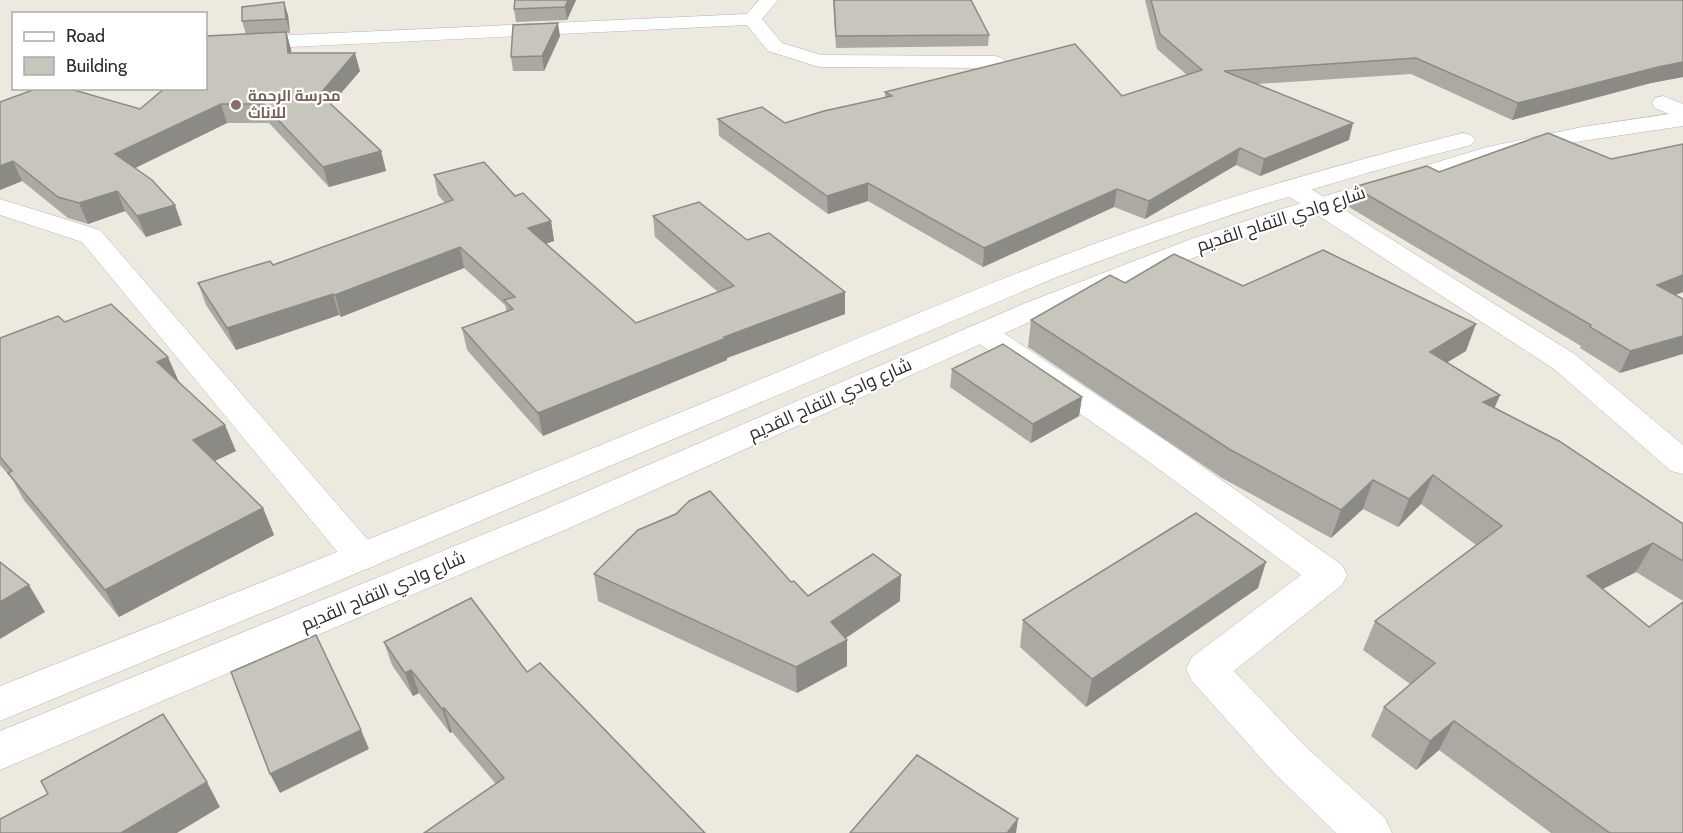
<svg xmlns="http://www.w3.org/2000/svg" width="1683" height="833" viewBox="0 0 1683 833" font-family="Cabin,Cairo,sans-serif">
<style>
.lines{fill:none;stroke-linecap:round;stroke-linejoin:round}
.minor-casing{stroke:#b1b2bf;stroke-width:1}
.tertiary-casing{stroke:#b1b2bf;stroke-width:1}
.minor{fill:#fff;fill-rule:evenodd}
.tertiary{fill:#fff;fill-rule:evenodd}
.wall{fill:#aca9a3}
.shaded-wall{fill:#8c8a84}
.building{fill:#c8c5bd;stroke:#8c8a84;stroke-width:1.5}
.education-dot{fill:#8d6e63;stroke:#fff;stroke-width:2}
.labels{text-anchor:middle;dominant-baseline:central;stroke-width:4.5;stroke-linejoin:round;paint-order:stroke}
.far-education-label{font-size:15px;font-weight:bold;fill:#785e54;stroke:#fff;text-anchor:start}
.street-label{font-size:18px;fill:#2b2b2b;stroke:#fff}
</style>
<rect width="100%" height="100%" fill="#ede9de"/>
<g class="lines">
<defs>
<g id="minor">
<polygon points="759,0 778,0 762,19 782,43 821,55 995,56 1002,58 1005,62 1002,66 995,68 819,67 768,51 747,25 206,51 206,39 747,14"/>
<polygon points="1663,96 1683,104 1683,120 1655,108 1652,103 1655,98"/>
<polygon points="1291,180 1300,182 1576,355 1683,445 1683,474 1671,471 1554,369 1282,192 1279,187 1282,182"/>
<polygon points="0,199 100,230 375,548 381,557 375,566 362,570 349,566 82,242 0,215"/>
<polygon points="982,323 993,326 1169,443 1342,565 1347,575 1342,585 1234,671 1306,747 1385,818 1392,833 1336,833 1274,773 1192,681 1186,669 1192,657 1301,575 1145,459 971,338 967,332 971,326"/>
</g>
<g id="tertiary">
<polygon points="1683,112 1683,126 1582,141 1500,158 1300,219 1211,251 1043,316 567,529 0,770 0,731 541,511 1023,304 1191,239 1282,209 1487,147 1582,127"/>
<path d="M1463 133 1471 135 1475 140 1471 145C1329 181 1190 226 1052 279L293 600 0 721V686C244 590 487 492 730 392 851 342 971 289 1094 244 1215 200 1338 164 1463 133Z"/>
</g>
</defs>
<!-- minor casing -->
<use href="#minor" class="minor-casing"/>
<!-- tertiary casing -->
<use href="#tertiary" class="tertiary-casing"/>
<!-- minor -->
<use href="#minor" class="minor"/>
<!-- tertiary -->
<use href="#tertiary" class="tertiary"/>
</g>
<!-- wall -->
<g class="wall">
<polygon points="576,0 567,20 516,22 514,9"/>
<polygon points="833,0 971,0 989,35 988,46 836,48"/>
<polygon points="1145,0 1683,0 1683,77 1651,83 1512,120 1411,74 1257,84 1349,140 1260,176 1236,165 1145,219 1114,207 983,267 868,201 828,214 719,136 718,119 785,123 885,98 885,92 1122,96 1187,75 1157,49"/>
<polygon points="288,15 290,33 287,33 291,53 360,71 331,104 381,151 386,171 329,187 269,123 227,123 135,168 182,225 146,237 125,211 88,224 68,218 22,181 0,190 0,102 140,109 246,34 242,21"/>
<polygon points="560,36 544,71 513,71 511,57"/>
<polygon points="1683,144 1683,292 1676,295 1620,373 1580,348 1581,346 1349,207 1354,187 1611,159"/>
<polygon points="434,175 515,196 551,221 554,241 546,244 636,323 718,292 655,237 653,216 747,240 845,292 845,314 727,358 727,360 543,436 467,350 462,328 507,312 505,305 464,268 341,317 339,315 236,350 206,305 198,283 273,265 445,203 438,195"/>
<polygon points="1125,283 1243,286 1466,351 1447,362 1500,395 1494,408 1683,524 1683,601 1636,572 1603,589 1683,833 1551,833 1439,750 1416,770 1371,736 1384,707 1410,684 1363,650 1375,621 1476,545 1421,504 1398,527 1363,509 1331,538 1222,478 1028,347 1031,320"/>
<polygon points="65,322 179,382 236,451 214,461 263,508 274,535 119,617 23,499 13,480 0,465 0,338"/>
<polygon points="952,369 1082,397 1079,416 1031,443 950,387"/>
<polygon points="676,514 791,582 808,596 900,601 846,638 847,666 797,693 598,601 594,574"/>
<polygon points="1258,588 1086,707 1020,647 1023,620"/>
<polygon points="384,642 527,672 705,833 496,784 452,732 450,733 419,693 413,696 392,665"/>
</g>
<!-- shaded-wall -->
<g class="shaded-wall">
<polygon points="568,0 576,0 567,20 565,7"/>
<polygon points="284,2 288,15 290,33 286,19"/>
<polygon points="558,23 560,36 544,71 542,56"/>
<polygon points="286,32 291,49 293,70 288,53"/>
<polygon points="355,53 360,71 325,112 320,94"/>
<polygon points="1683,62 1683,77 1651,83 1512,120 1518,103 1658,67"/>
<polygon points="221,104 227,123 123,174 115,154"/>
<polygon points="1353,123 1349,140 1260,176 1264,159"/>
<polygon points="1240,148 1236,165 1145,219 1149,201"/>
<polygon points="381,151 386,171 329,187 323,167"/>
<polygon points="13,161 22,181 0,190 0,166"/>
<polygon points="868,183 868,201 828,214 827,196"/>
<polygon points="1117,189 1114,207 983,267 984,248"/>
<polygon points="117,191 125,211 88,224 79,203"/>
<polygon points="175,205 182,225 146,237 137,216"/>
<polygon points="551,221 554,241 531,248 528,228"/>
<polygon points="460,247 464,268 341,317 335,295"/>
<polygon points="1683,275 1683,292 1647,305 1657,285"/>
<polygon points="845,292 845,314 727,358 727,360 543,436 538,413 724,337"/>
<polygon points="333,294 339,315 236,350 227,328"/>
<polygon points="1476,324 1466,351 1420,379 1430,352"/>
<polygon points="1683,336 1683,354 1620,373 1630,351"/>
<polygon points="168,357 179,382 167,387 157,362"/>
<polygon points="1500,395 1488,423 1483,402"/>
<polygon points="1082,397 1079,416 1031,443 1033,424"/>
<polygon points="225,425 236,451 204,466 193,440"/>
<polygon points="1433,475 1421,504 1398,527 1409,499"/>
<polygon points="1373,480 1363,509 1331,538 1341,510"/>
<polygon points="263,508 274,535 119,617 105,590"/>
<polygon points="1653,543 1636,572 1571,605 1587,576"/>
<polygon points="1266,562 1258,588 1086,707 1092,679"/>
<polygon points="901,575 900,601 831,648 831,622"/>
<polygon points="29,585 45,612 0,639 0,602"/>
<polygon points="847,640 847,666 797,693 796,667"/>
<polygon points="411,670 419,693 413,696 405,673"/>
<polygon points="444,708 452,732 450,733 442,709"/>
<polygon points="1454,721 1439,750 1416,770 1430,741"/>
<polygon points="361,730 369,749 280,793 270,774"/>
<polygon points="207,782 220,807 177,833 121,833"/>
<polygon points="1018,819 1016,833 1007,833"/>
</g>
<!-- building -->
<g class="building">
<polygon points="515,0 568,0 565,7 514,9"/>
<polygon points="834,0 971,0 989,35 836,36"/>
<polygon points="1151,0 1683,0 1683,62 1658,67 1518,103 1416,58 1224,71 1353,123 1264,159 1240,148 1149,201 1117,189 984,248 868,183 827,196 718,119 762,107 785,123 824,111 892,96 885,92 1075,44 1122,96 1202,70 1160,34"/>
<polygon points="284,2 286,19 242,21 242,7"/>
<polygon points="558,23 542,56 511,57 513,25"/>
<polygon points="286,32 288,53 355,53 320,94 381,151 323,167 263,104 221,104 115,154 152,180 175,205 137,216 117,191 79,203 58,197 13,161 0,166 0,102 38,88 67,88 140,109 165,88 206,88 206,36"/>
<polygon points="1548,133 1611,159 1683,144 1683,275 1657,285 1683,299 1683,336 1630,351 1590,327 1591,325 1354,187 1427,166 1439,172"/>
<polygon points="484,162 515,196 523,193 551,221 528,228 636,323 734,286 653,216 699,202 747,240 769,233 845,292 724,337 726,338 538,413 462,328 513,309 504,300 515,297 460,247 335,295 333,294 227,328 198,283 270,261 273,265 453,200 434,175"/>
<polygon points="1323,250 1476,324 1430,352 1500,395 1483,402 1559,441 1683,524 1683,561 1653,543 1587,576 1649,627 1683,602 1683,833 1610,833 1454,721 1430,741 1384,707 1435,663 1375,621 1502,526 1433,475 1409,499 1373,480 1341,510 1229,449 1031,320 1110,275 1125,283 1174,254 1243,286"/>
<polygon points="111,304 168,357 157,362 225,425 193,440 263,508 105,590 8,473 12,471 0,457 0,338 58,316 65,322"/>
<polygon points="1003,344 1082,397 1033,424 952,369"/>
<polygon points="710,491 791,582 794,581 808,596 873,554 901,575 831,622 847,640 796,667 594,574 638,530 676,514 689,501"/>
<polygon points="1196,513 1266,562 1092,679 1023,620"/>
<polygon points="0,562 29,585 0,602"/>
<polygon points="471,598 527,672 540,663 705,833 424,833 504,778 444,708 442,709 411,670 405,673 384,642"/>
<polygon points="316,635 361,730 270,774 231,672"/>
<polygon points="163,714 207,782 121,833 0,833 0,819 48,794 41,781"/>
<polygon points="917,755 1018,819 1007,833 850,833"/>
</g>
<!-- markers -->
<circle class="education-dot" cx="236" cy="105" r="6"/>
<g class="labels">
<!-- far-education labels -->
<g class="far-education-label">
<text x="248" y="96">مدرسة الرحمة<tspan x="248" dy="17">للاناث</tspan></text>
</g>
<!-- street labels -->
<g class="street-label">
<text transform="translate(1281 219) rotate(-18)">شارع وادي التفاح القديم</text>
<text transform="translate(830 399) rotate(-24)">شارع وادي التفاح القديم</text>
<text transform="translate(383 591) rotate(-23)">شارع وادي التفاح القديم</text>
</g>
</g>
<!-- legend -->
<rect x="12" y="12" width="195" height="78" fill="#ffffff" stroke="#aaaaaa" stroke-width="1.5"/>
<rect x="24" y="32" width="30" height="9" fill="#ffffff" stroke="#aaaaaa" stroke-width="1.5"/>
<text x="66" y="42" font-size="18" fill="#2b2b2b">Road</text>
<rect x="24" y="57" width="30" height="18" fill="#c8c5bd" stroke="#aaaaaa" stroke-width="1.5"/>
<text x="66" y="72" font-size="18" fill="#2b2b2b">Building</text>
</svg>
